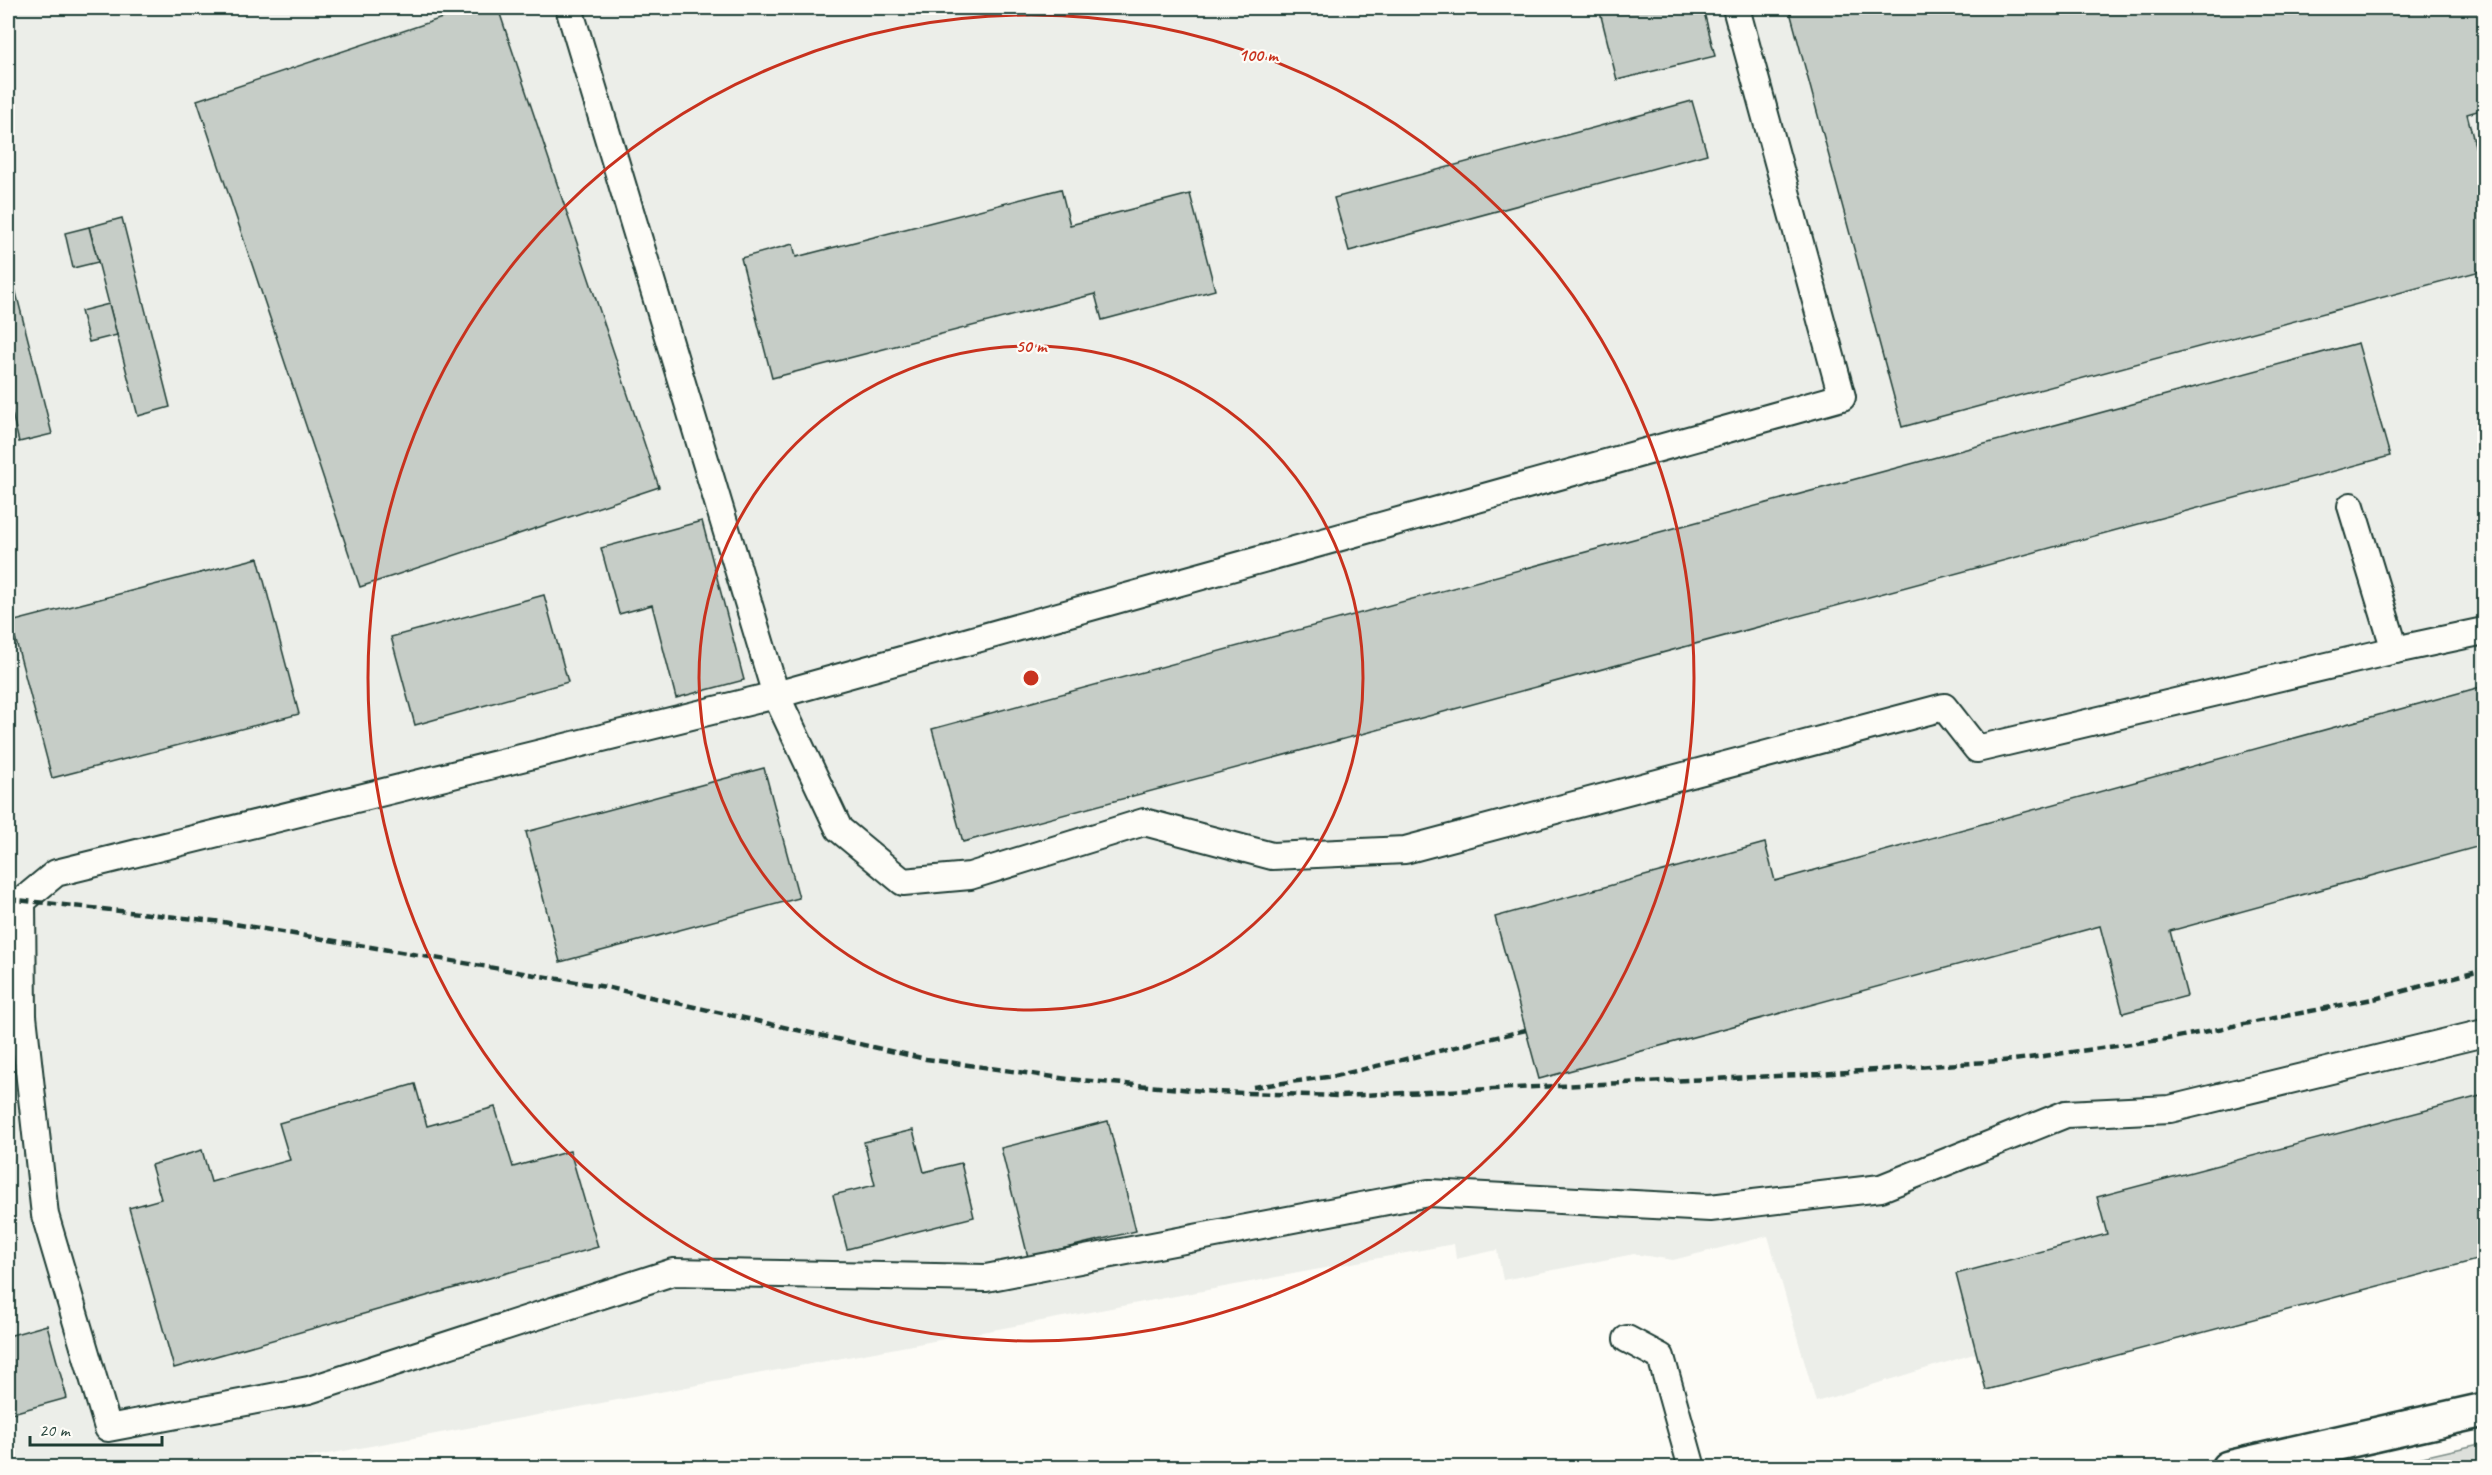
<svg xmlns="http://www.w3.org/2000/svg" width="2492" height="1475" viewBox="0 0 2492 1475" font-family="Caveat,sans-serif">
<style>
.built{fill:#eceee9}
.green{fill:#dde0db;stroke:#7e8e88;stroke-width:1.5}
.building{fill:#c6cdc7;stroke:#1f3d34;stroke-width:1.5}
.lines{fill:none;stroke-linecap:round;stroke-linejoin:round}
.service-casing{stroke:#1f3d34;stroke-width:30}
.primary-casing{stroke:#1f3d34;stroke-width:38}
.service{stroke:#fdfcf7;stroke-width:26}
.primary{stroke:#fdfcf7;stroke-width:33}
.rail{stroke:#1f3d34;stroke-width:4.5;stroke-dasharray:9 4.5;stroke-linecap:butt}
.ring{fill:none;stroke:#c8321e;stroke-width:3}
.centre{fill:#c8321e;stroke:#fdfcf7;stroke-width:3}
.ring-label{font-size:18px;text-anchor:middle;font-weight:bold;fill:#c8321e;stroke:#fdfcf7;stroke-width:4.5;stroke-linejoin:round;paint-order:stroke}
</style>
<rect width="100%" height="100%" fill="#fdfcf7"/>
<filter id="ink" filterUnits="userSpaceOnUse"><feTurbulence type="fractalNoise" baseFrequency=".0167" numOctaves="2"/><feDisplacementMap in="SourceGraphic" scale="12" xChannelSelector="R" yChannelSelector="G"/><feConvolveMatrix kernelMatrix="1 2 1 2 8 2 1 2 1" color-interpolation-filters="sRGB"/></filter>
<g filter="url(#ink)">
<!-- built -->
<polygon class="built" points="8,8 2484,8 2484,1258 1986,1390 1977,1353 1816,1402 1768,1236 1673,1260 1634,1254 1503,1280 1497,1250 1456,1259 1454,1244 258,1467 15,1467 8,1435"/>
<!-- green -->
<polygon class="green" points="2484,1443 2484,1467 2379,1467"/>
<!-- building -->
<g class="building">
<polygon points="472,8 498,8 659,487 360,587 197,100"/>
<polygon points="1599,8 1703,8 1715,56 1617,80"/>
<polygon points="1789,8 2484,8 2484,109 2467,114 2484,181 2484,270 1902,427"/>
<polygon points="1692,101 1707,154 1349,251 1334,198"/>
<polygon points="1061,189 1070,225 1190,194 1215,290 1102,320 1095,294 772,378 741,258 793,244 796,257"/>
<polygon points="122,218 170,407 138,416 89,227"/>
<polygon points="89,227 98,262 73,268 65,233"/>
<polygon points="8,261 52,434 19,442 8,397"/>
<polygon points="109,304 117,335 89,342 81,311"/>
<polygon points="2358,343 2390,456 963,842 932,729"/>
<polygon points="702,521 744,680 676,698 652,605 619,614 601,548"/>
<polygon points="258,558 299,714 52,778 11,622"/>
<polygon points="544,595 568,682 415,725 391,637"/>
<polygon points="2484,686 2484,845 2170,931 2187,996 2123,1013 2100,926 1539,1079 1495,917 1765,843 1775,881"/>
<polygon points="764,768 799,898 560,962 526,832"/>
<polygon points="415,1084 427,1126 495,1107 513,1167 570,1151 598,1247 174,1368 129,1208 161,1199 151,1165 202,1150 211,1182 290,1160 279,1123"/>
<polygon points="2484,1095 2484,1258 1986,1390 1956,1274 2107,1234 2097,1197"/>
<polygon points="1108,1121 1136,1231 1028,1257 1001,1148"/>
<polygon points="913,1130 924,1172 961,1163 974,1217 847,1249 833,1195 875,1185 864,1142"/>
<polygon points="47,1325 67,1398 9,1414 8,1336"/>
</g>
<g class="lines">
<defs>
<g id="service">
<polyline points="569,8 776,695 839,829 903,882 970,876 1144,822 1272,856 1405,850 1944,707 1977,749 2395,650 2484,631"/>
<polyline points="1736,8 1842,397 776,695 56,873 22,901 23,1016 45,1215 108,1428 309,1390 673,1272 986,1278 1429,1193 1710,1208 1881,1188 2066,1114 2170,1109 2484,1033"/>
<polyline points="2351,506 2395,650"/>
<polyline points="1627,1339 1661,1357 1692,1468"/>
</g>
<polyline id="primary" points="2228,1468 2484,1410"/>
</defs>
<!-- service casing -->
<use href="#service" class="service-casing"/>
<!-- primary casing -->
<use href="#primary" class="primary-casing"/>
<!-- service -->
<use href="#service" class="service"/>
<!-- primary -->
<use href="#primary" class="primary"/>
<!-- rail -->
<g class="rail">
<polyline points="8,899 223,922 606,987 926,1059 1068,1079 1215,1092 1340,1096 1820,1074 2014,1060 2167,1039 2378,998 2484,969"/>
<polyline points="1253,1087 1335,1076 1526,1030"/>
</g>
</g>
</g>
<!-- distance rings -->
<g class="ring">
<circle cx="1031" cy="678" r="332"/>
<circle cx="1031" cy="678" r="663"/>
</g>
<circle cx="1031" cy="678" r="9" class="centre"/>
<g class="ring-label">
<text x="1258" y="61">100 m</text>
<text x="1031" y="352">50 m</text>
</g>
<!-- margin -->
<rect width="2492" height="1475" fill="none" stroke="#fdfcf7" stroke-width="30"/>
<rect x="15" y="15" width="2462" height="1445" fill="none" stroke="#1f3d34" stroke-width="2" filter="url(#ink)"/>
<!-- scale -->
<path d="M30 1436v9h132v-9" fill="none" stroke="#1f3d34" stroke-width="3"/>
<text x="39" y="1436" font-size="18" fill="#1f3d34" stroke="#fdfcf7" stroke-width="4.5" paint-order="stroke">20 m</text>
</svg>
